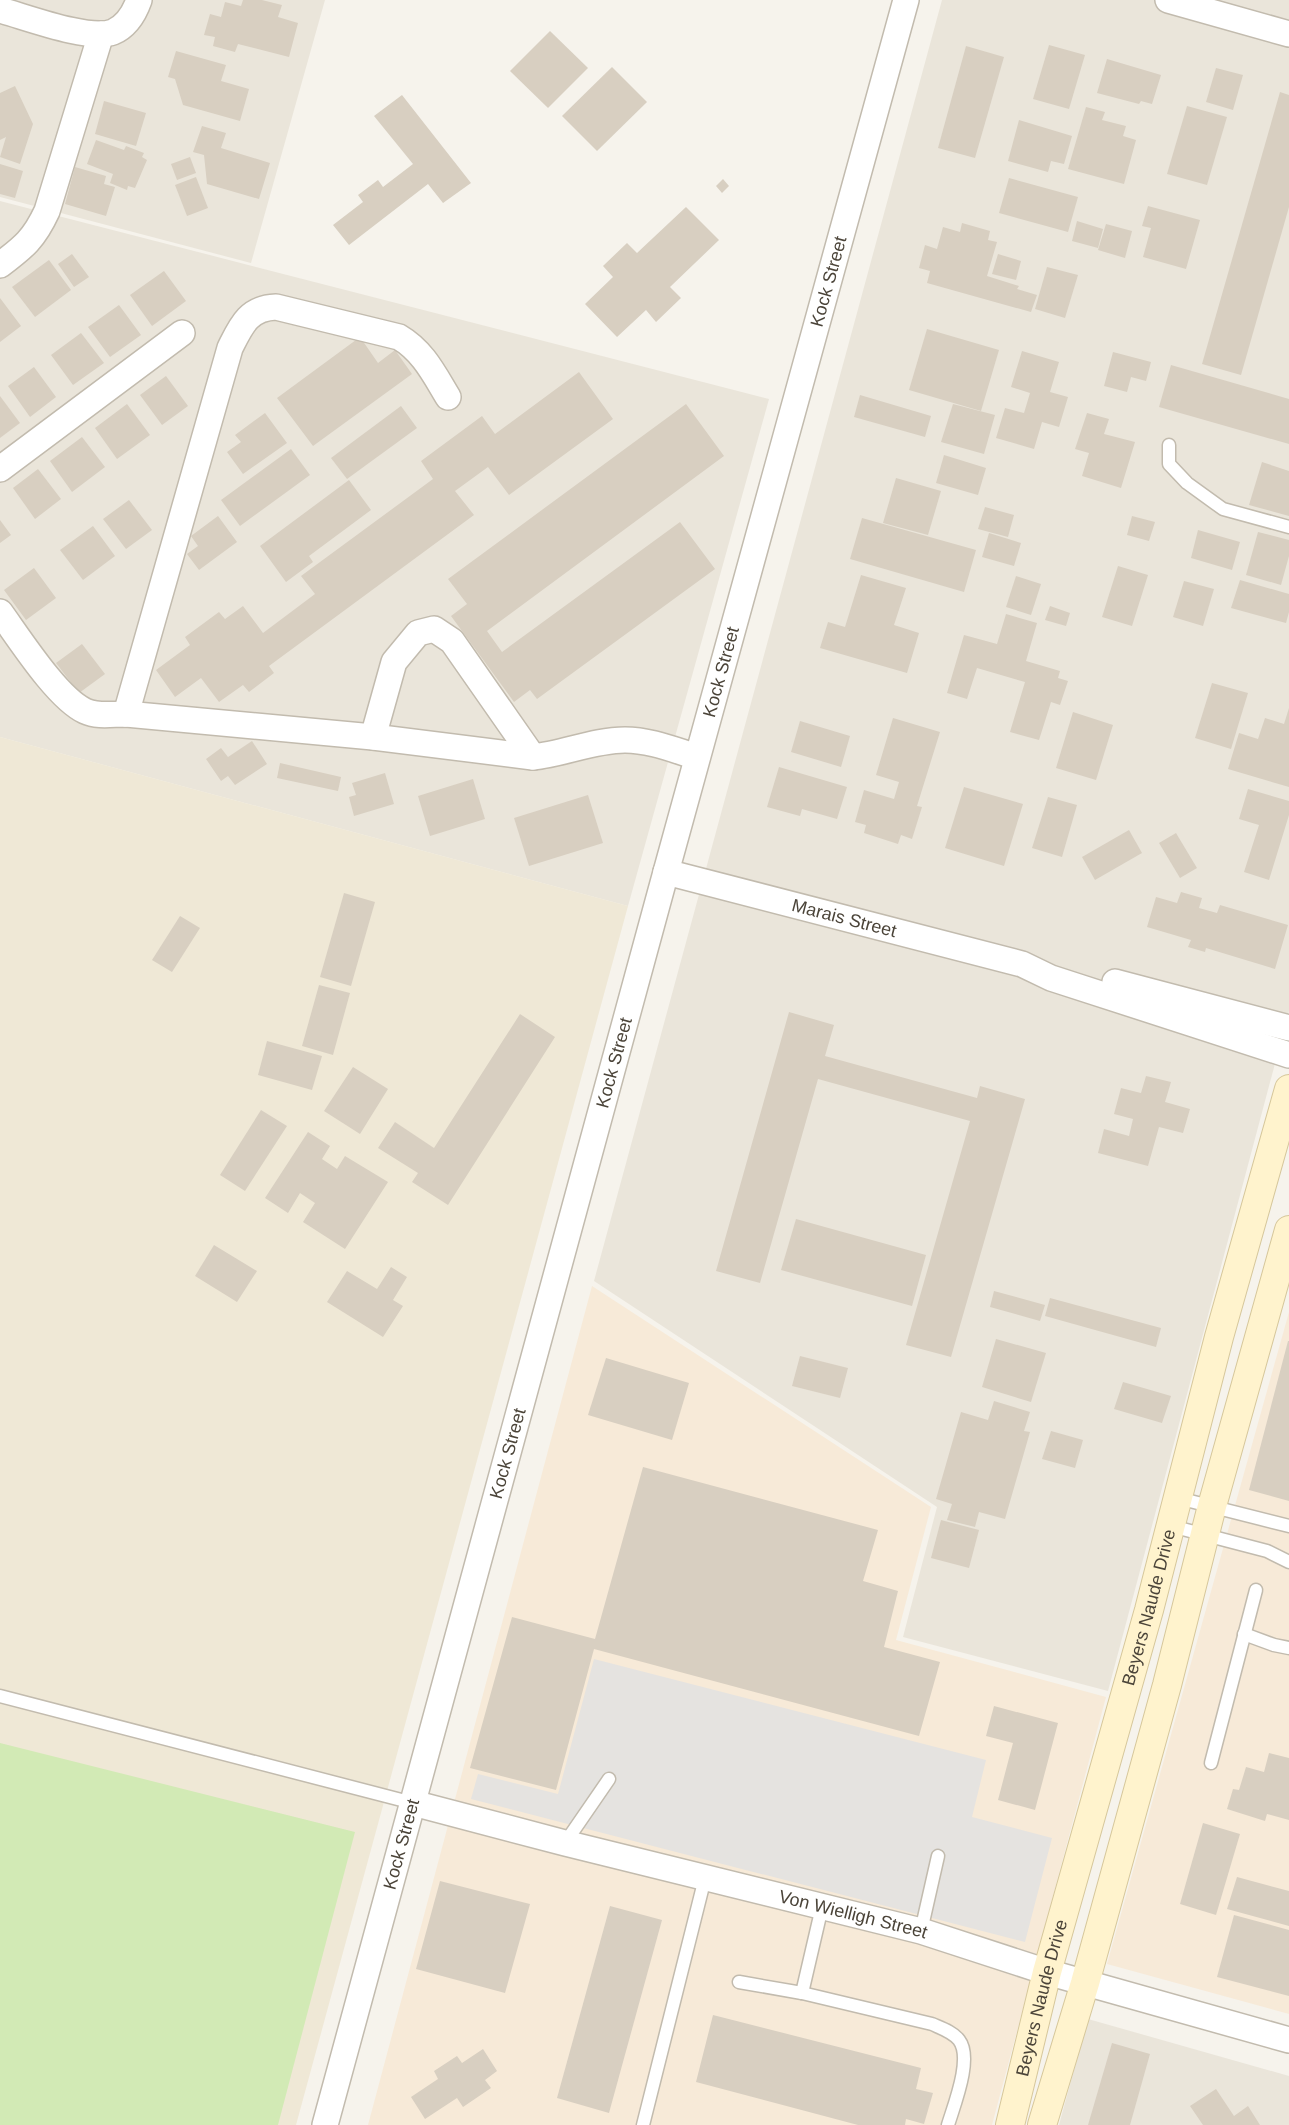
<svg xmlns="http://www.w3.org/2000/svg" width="1289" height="2125" viewBox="0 0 1289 2125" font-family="Helvetica,sans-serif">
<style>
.residential{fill:#eae5da}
.commercial{fill:#f7ead8}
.education{fill:#efe8d6}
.green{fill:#d2eab5}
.parking{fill:#e5e3e0}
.building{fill:#d8cfc1}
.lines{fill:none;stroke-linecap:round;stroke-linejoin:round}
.lane-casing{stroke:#c2bbae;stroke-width:15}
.street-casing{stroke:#c2bbae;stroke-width:28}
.secondary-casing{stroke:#d6c79b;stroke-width:30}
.lane{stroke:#fff;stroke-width:12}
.street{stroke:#fff;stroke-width:25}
.secondary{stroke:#fff3cd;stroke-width:28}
.labels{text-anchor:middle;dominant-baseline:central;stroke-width:5;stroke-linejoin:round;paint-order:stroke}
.street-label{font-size:18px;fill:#4b4439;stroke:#fff}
</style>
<rect width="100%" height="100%" fill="#f6f3ec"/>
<!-- residential -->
<g class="residential">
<polygon points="0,0 325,0 251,263 0,197"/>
<polygon points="942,0 1289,0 1289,1011 1108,1691 903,1637 937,1507 594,1281"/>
<polygon points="0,201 769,399 628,906 0,737"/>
<polygon points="1088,2019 1289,2076 1289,2125 1059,2125"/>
</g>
<!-- commercial -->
<g class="commercial">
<polygon points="592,1286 931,1507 896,1640 1106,1697 992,2125 368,2125"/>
<polygon points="1289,1312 1289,2014 1107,1964"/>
</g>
<!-- education -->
<polygon class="education" points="0,737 628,906 296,2125 0,2125"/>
<!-- green -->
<polygon class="green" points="0,1743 355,1832 278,2125 0,2125"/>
<!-- parking -->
<polygon class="parking" points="594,1659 986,1760 972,1817 1052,1838 1025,1942 471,1799 478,1774 558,1794"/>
<!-- building -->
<g class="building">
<polygon points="243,0 262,0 282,5 278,17 298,23 289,57 238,44 235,52 213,46 215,37 204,35 210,14 221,17 225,2 241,6"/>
<polygon points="550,31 588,68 548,108 510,71"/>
<polygon points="1049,45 1085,55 1069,109 1033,99"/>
<polygon points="966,46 1004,57 975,158 938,148"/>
<polygon points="176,51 226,65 221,81 249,89 240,121 183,105 175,79 168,77"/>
<polygon points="1107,59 1161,75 1152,104 1141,101 1139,104 1097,93"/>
<polygon points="612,67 647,102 597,151 562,116"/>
<polygon points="1216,68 1243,75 1233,110 1206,102"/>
<polygon points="15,86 33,124 20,164 0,157 6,137 0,140 0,93"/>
<polygon points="1280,92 1289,95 1289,207 1241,375 1202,364"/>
<polygon points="402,95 471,183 443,203 428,184 349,245 333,225 363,202 358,195 378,180 383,187 413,164 374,116"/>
<polygon points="104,101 146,113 136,146 95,134"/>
<polygon points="1187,106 1227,117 1207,185 1167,174"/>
<polygon points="1086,107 1105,112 1102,120 1126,126 1123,136 1136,140 1124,184 1068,169"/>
<polygon points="1019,120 1072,136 1064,164 1051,161 1048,172 1008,161"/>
<polygon points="202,126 226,133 221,148 270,163 259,199 207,184 204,155 193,152"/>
<polygon points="96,140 124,150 126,146 144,153 142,157 147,160 135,188 128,186 127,190 110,183 113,174 87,164"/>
<polygon points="190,157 196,173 177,180 171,164"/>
<polygon points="0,164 23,171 15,198 0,194"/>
<polygon points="75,167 106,176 104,184 115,187 106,216 65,204"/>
<polygon points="196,177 208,208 187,216 175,185"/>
<polygon points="1009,178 1078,197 1068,232 999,213"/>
<polygon points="723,179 729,186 722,193 716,186"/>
<polygon points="1148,206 1200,220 1186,269 1143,257 1151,228 1142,226"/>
<polygon points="686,207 719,240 670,287 681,298 656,322 646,310 617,337 585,304 613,277 603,266 627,243 637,253"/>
<polygon points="1077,221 1103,229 1098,248 1072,241"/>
<polygon points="962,223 990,231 988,240 997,242 987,276 1019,286 1017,289 1037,295 1031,312 927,283 930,271 919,268 925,245 937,249 943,227 960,232"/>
<polygon points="1106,224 1132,231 1125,258 1098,250"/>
<polygon points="72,254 89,277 74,287 58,264"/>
<polygon points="998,254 1021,261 1016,280 992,274"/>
<polygon points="49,260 71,290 35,317 12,287"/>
<polygon points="1047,267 1078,275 1065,318 1035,309"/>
<polygon points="164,271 186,301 152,326 130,295"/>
<polygon points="0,298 21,326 0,342"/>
<polygon points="119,305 141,335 110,357 88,327"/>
<polygon points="927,329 999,350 981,411 909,390"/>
<polygon points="81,333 104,363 73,385 51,355"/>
<polygon points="360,337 378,363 395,350 412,374 313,446 277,398"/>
<polygon points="1022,351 1059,362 1050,392 1068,397 1059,427 1042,422 1034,449 996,438 1005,408 1024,413 1030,393 1011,387"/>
<polygon points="1113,352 1151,362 1146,381 1131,377 1127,392 1104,386"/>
<polygon points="1171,365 1289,399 1289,444 1159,407"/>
<polygon points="34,367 56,397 30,417 8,386"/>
<polygon points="579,372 613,419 509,495 488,467 455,491 474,515 269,666 274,673 249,692 243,685 219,702 201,678 175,697 156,670 190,645 185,637 219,612 225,619 243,606 263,633 315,594 301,576 433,479 421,461 482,416 495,434"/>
<polygon points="166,376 188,406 162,425 140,395"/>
<polygon points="860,395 931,416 925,437 854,417"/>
<polygon points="0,396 20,423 0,438"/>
<polygon points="127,404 150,435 117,459 95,428"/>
<polygon points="686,404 724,456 487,631 502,652 680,522 715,569 537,699 530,690 514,702 451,616 467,604 448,579"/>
<polygon points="953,404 995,415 984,454 941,442"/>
<polygon points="401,406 417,428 347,479 331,458"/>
<polygon points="265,413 287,443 243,474 227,452 241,442 235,435"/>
<polygon points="1087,413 1109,419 1104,434 1135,442 1121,488 1082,476 1089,453 1075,449"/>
<polygon points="82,437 105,467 72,492 50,461"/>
<polygon points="291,449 310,475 240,526 221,500"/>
<polygon points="944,455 986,468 978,495 936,483"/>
<polygon points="1262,462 1289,471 1289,516 1249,505"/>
<polygon points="38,469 61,499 35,519 13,488"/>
<polygon points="896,478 941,491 928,535 883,523"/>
<polygon points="349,480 371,510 309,556 313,562 286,582 260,546"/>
<polygon points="129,500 152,530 126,549 103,519"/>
<polygon points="985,507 1014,515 1008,537 978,529"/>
<polygon points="218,516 237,542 199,570 187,554 198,546 191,536"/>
<polygon points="1132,516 1155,522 1149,541 1127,535"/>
<polygon points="862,518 976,550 964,592 850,559"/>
<polygon points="0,520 11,535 0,543"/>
<polygon points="93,526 115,556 83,580 60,550"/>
<polygon points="1198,530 1240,542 1232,570 1191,558"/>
<polygon points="1258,532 1289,540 1289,556 1281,585 1246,575"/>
<polygon points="989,533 1021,543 1014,566 982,557"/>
<polygon points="1118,566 1148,575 1132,626 1102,617"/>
<polygon points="34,568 56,598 26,620 4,590"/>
<polygon points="861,575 906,588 894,625 919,633 907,673 820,648 828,622 845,627"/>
<polygon points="1016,576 1041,584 1031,615 1006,607"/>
<polygon points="1240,580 1289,594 1289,612 1286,623 1231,608"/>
<polygon points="1184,581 1214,589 1203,626 1173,617"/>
<polygon points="1050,606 1070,613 1066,626 1045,620"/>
<polygon points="1006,614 1037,623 1026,661 1060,671 1058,678 1068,681 1060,705 1051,702 1039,740 1010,732 1025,682 977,668 967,699 947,693 964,635 997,644"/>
<polygon points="82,644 105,674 79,693 56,663"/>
<polygon points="1212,683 1248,693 1231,749 1195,738"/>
<polygon points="1289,708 1289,787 1228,769 1239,733 1258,739 1265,718 1284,724"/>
<polygon points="1073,712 1113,725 1096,780 1056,768"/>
<polygon points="893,718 940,732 917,806 922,807 912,839 901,835 898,844 864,833 866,825 855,822 864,790 894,799 899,782 876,775"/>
<polygon points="800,721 850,736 841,767 791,752"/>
<polygon points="252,741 267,764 235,785 228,776 221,781 206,759 221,748 228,757"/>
<polygon points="280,763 341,777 338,791 277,778"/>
<polygon points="779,767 847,787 837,819 802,809 800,816 767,807"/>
<polygon points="385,773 394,804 354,816 349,797 356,795 352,783"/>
<polygon points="473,779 485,819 430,836 418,796"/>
<polygon points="964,787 1023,804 1004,866 945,848"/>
<polygon points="1248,789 1289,801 1289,815 1269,880 1244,872 1259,825 1239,819"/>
<polygon points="588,795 603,843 529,866 514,818"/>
<polygon points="1048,797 1077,805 1062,857 1032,848"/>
<polygon points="1129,830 1142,853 1095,880 1082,857"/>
<polygon points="1176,833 1197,868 1180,878 1159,843"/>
<polygon points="1181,892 1202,898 1199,908 1217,913 1220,905 1288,925 1275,969 1206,948 1205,952 1188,947 1191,940 1147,927 1156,897 1177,903"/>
<polygon points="344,893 375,902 351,986 320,977"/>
<polygon points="180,916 200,928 172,972 152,960"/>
<polygon points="319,985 350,993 333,1055 302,1046"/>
<polygon points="789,1012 834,1025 825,1056 977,1098 980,1086 1025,1099 951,1357 906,1345 970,1121 818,1079 760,1283 716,1271"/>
<polygon points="520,1014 555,1037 448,1205 412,1182 418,1173 378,1148 395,1122 434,1148"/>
<polygon points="267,1041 322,1056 312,1090 258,1075"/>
<polygon points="353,1067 388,1089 360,1134 324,1111"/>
<polygon points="1146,1076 1171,1082 1165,1102 1190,1109 1183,1133 1159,1127 1148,1166 1098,1153 1104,1129 1129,1136 1133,1119 1114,1114 1121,1088 1141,1093"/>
<polygon points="261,1110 287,1126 245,1191 220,1175"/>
<polygon points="308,1132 330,1146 322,1159 337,1169 345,1156 388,1182 345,1249 303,1222 315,1203 300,1193 288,1213 265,1198"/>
<polygon points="796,1219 926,1255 912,1306 781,1270"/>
<polygon points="214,1245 257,1271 237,1302 195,1276"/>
<polygon points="391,1267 407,1277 393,1300 403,1306 383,1337 327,1302 347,1271 377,1289"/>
<polygon points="994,1291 1045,1305 1040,1321 990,1307"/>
<polygon points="1050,1298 1161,1328 1156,1347 1045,1316"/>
<polygon points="996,1339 1046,1353 1031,1402 982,1387"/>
<polygon points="1288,1341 1289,1341 1289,1501 1249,1490"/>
<polygon points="800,1356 848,1368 840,1398 792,1386"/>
<polygon points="606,1358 689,1383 672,1440 588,1415"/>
<polygon points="1123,1382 1171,1396 1162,1423 1114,1409"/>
<polygon points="994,1401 1030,1412 1024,1431 1030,1432 1005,1519 979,1512 975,1527 947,1520 952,1504 936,1499 961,1412 988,1420"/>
<polygon points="1051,1431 1083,1440 1075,1468 1042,1459"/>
<polygon points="643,1467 878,1530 863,1581 898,1591 884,1647 940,1662 919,1736 594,1649 556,1790 470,1768 512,1617 595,1639"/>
<polygon points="941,1520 979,1530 969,1568 931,1558"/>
<polygon points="994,1706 1058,1723 1035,1810 998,1800 1013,1743 986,1736"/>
<polygon points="1269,1753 1289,1758 1289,1820 1267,1814 1265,1821 1227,1809 1233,1789 1239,1790 1246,1767 1264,1772"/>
<polygon points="1203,1823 1240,1834 1216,1915 1180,1904"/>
<polygon points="1237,1877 1289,1891 1289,1926 1227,1909"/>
<polygon points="440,1881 530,1904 505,1993 416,1969"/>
<polygon points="610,1906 662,1920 609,2113 557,2098"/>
<polygon points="1234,1915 1289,1930 1289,1996 1217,1977"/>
<polygon points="713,2015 921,2068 916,2089 933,2093 924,2124 906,2119 905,2125 858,2125 696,2082"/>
<polygon points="1112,2043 1150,2054 1130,2125 1088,2125"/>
<polygon points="483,2049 497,2071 485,2080 491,2088 463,2107 457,2098 425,2119 411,2097 438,2079 434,2071 457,2056 462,2063"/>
<polygon points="1216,2089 1234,2116 1248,2106 1260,2125 1203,2125 1190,2106"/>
</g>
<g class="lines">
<defs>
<g id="lane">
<polyline points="1169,445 1169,464 1187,483 1223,509 1289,527"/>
<polyline points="1178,1498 1289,1526"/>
<polyline points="1171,1526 1267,1551 1289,1562"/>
<polyline points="1244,1634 1274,1645 1289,1648"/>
<polyline points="0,1696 413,1803"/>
<polyline points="1211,1763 1256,1590"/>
<polyline points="565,1843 609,1779"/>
<polyline points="921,1931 938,1856"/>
<path d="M739 1982 802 1993 932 2024C941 2028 953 2032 959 2040 973 2058 954 2105 948 2125"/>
<polyline points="802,1993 822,1907"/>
<polyline points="643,2125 705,1878"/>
</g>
<g id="street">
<polyline points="1168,0 1289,34"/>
<path d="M0 10C26 17 89 41 113 32 127 26 134 14 139 0"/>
<path d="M0 265C24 247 34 239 47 211L101 34"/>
<polyline points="0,469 182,333"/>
<path d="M0 612C19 638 57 698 85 711 98 717 112 714 126 714L373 737 533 757C563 754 594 740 625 740 650 740 674 750 697 757"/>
<path d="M126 714 230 348C241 326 248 308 276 307L399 337C423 351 434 374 448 397"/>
<polyline points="373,737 394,662 418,633 434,629 452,641 533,757"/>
<path id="s1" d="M666 872 1022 964 1051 978 1289 1055"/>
<polyline points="1115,982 1289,1028"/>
<path id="s2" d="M413 1803 565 1843 921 1931 1047 1972 1289 2040"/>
<path id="s3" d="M325 2125 666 872 906 0"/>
</g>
<g id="secondary">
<path id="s4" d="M1010 2125 1047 1972 1149 1610 1219 1337 1289 1089"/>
<polyline points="1042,2125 1085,1983 1167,1685 1212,1506 1289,1230"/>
</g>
</defs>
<!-- lane casing -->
<use href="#lane" class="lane-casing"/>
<!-- street casing -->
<use href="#street" class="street-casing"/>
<!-- secondary casing -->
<use href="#secondary" class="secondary-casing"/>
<!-- lane -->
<use href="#lane" class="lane"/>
<!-- street -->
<use href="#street" class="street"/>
<!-- secondary -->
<use href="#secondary" class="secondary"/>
</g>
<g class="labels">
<!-- street labels -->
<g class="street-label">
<text stroke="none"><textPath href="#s3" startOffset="1911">Kock Street</textPath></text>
<text stroke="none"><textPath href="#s3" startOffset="1506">Kock Street</textPath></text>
<text stroke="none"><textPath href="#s1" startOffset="184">Marais Street</textPath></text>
<text stroke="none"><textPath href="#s3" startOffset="1101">Kock Street</textPath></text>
<text stroke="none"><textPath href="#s3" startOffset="696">Kock Street</textPath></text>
<text stroke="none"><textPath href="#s4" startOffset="536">Beyers Naude Drive</textPath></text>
<text stroke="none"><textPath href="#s3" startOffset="291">Kock Street</textPath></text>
<text stroke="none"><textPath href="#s2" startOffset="454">Von Wielligh Street</textPath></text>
<text stroke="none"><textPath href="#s4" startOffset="131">Beyers Naude Drive</textPath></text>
</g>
</g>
</svg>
